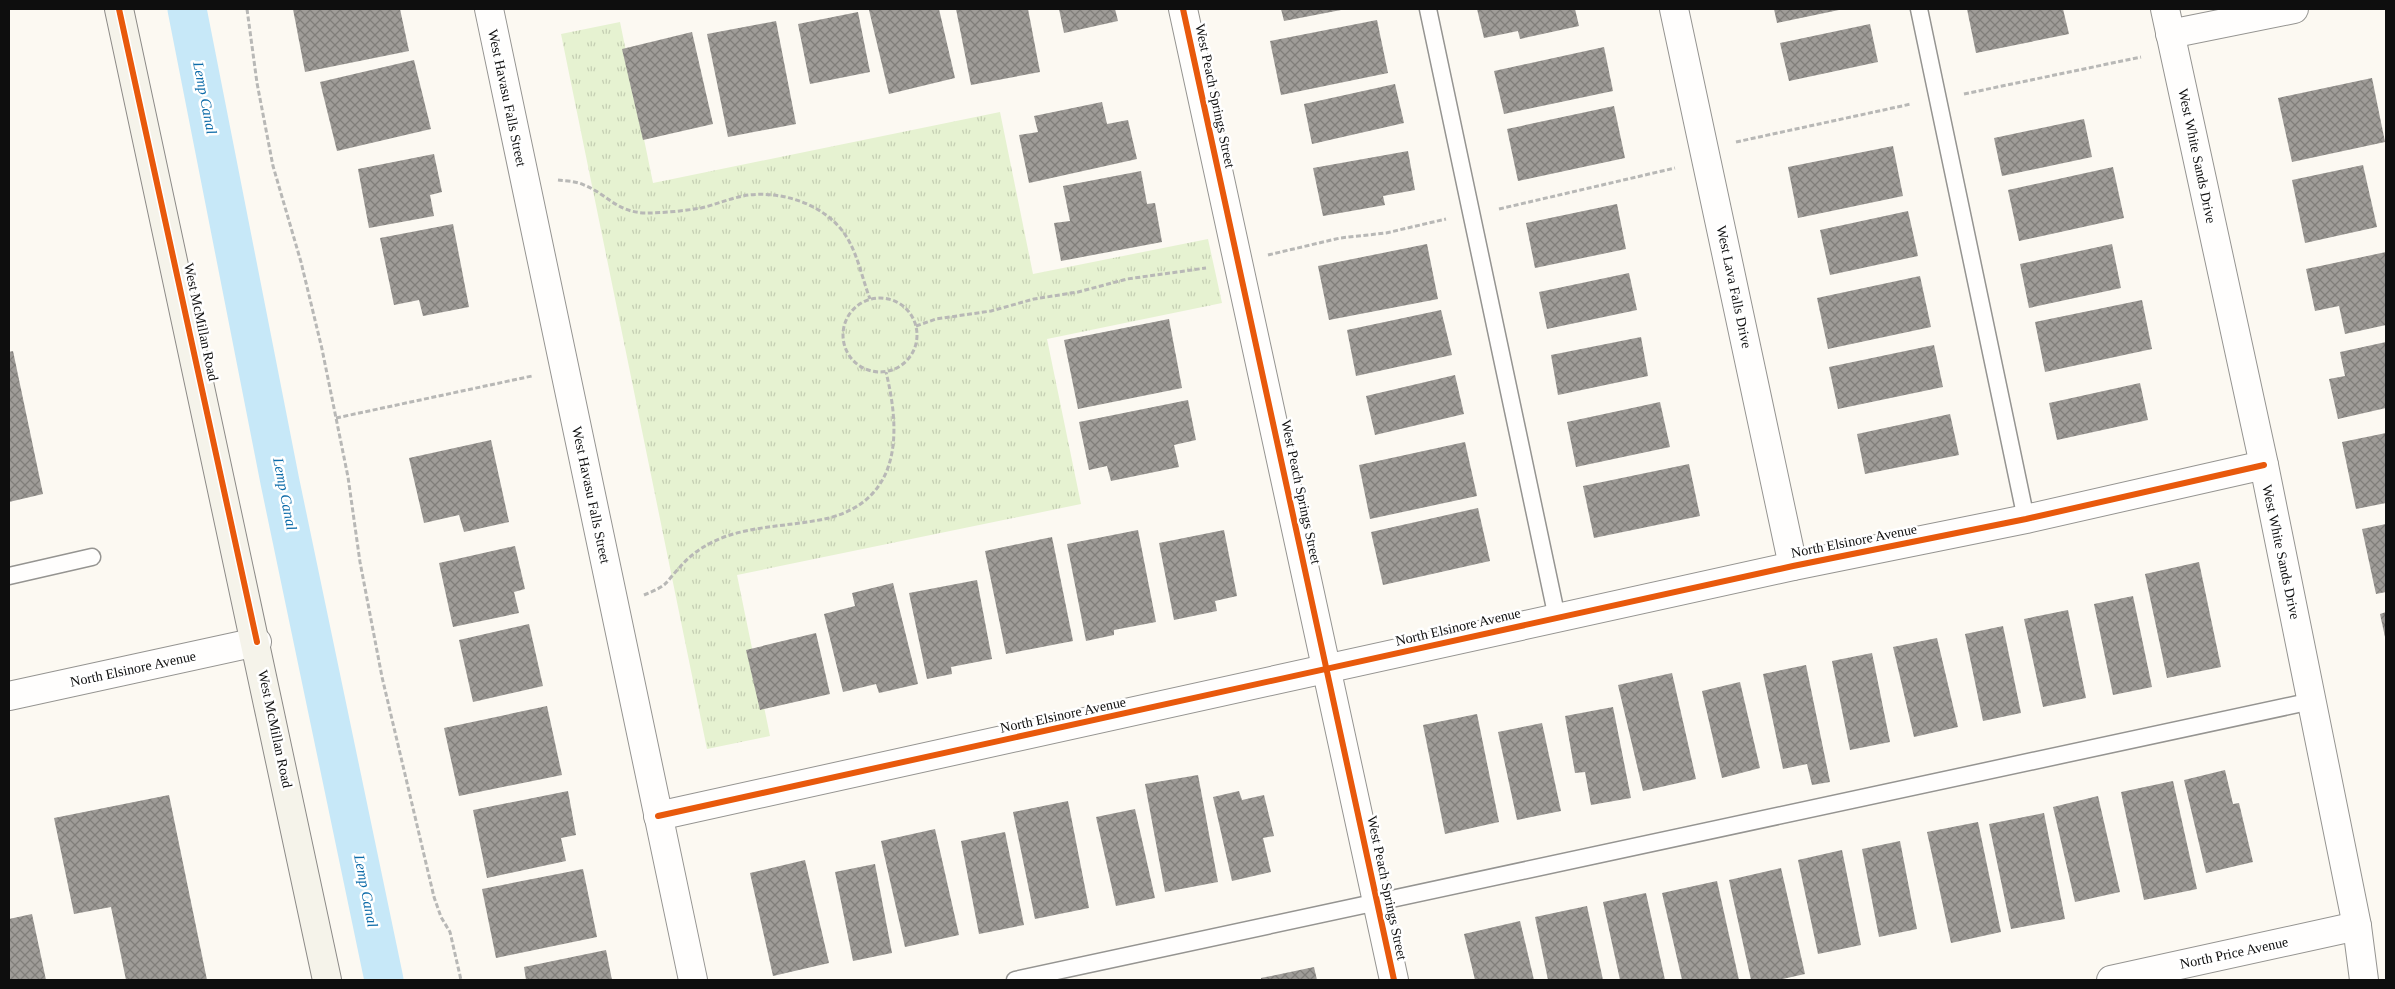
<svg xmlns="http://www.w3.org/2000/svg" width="2395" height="989" viewBox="0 0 2395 989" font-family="Georgia,serif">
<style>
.park{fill:url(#park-tufts)}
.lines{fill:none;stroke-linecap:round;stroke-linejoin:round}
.canal{stroke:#c7e8f8;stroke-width:39}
.building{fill:url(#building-cross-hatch)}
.lane-casing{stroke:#959491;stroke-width:19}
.street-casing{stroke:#959491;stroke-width:30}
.secondary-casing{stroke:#8c8a87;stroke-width:30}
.path{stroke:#b8b8b6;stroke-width:3;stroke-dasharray:5 2.5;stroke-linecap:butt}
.lane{stroke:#fffefd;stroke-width:16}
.street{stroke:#fffefd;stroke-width:28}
.secondary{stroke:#f5f3ea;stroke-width:28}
.cycleway-casing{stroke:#fff;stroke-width:9}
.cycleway{stroke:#e8590c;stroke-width:6}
.labels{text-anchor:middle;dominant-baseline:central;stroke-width:5;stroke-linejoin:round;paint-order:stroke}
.street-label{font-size:14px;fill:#0e0e0e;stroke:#fff}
.water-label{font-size:15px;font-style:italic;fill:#0e6ca9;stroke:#fff}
</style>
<defs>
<pattern id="park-tufts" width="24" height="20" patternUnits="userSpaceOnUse" patternTransform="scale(1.25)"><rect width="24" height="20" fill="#e6f2d1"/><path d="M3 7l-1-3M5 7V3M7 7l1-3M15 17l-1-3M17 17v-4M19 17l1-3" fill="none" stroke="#c4ceb2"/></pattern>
<pattern id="building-cross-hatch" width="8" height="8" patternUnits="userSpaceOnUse" patternTransform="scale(1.25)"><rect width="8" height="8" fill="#9f9c98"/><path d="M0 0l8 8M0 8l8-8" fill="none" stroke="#807e7a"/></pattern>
</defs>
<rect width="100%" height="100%" fill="#fcf9f2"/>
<!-- park -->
<polygon class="park" points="620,22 653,183 1000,112 1033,274 1208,239 1222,303 1047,339 1081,504 737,575 770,736 707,749 561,34"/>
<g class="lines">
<!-- canal -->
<polyline class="canal" points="187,9 280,482 384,980"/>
</g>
<!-- building -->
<g class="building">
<polygon points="293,9 400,9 409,51 305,72"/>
<polygon points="875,9 939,9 955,78 889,94 869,10"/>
<polygon points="956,9 1028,9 1040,72 971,85"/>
<polygon points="1059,9 1115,9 1118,21 1064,33"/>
<polygon points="1281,9 1341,9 1341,10 1284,21"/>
<polygon points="1477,9 1575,9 1579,26 1520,39 1518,31 1484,38"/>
<polygon points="1774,9 1839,9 1839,10 1777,23"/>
<polygon points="1967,9 2063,9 2069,34 1976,53"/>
<polygon points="858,12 870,72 810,84 798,24"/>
<polygon points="1377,20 1388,73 1281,95 1270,41"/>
<polygon points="776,21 796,124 728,137 707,34"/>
<polygon points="1870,24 1878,62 1789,81 1780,43"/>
<polygon points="692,32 713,124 643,140 622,49"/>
<polygon points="1604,47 1613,91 1504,114 1494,71"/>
<polygon points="414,60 431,129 337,151 320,82"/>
<polygon points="2372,78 2385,142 2292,162 2278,98"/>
<polygon points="1395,84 1404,123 1312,144 1304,104"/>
<polygon points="1102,102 1107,124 1128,120 1137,159 1029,183 1019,135 1038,132 1034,116"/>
<polygon points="1614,106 1625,158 1518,181 1507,129"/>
<polygon points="2084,119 2092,157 2002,176 1994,138"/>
<polygon points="1893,146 1903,196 1798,218 1788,167"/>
<polygon points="1408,151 1415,190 1383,196 1385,205 1323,216 1313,168"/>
<polygon points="434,154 442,192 430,195 434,216 369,228 358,169"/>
<polygon points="2363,165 2377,227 2305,243 2292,180"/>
<polygon points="2113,167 2124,218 2019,241 2008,190"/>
<polygon points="1141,171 1147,204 1155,203 1162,242 1061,261 1054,223 1070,221 1063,186"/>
<polygon points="1617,204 1626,249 1535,268 1526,223"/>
<polygon points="1908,211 1918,256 1830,275 1820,230"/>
<polygon points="453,224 469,307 423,316 419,300 394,305 380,238"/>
<polygon points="1427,244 1438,299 1329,320 1318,266"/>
<polygon points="2112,244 2121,288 2029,308 2020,264"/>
<polygon points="2386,252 2386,325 2345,334 2339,306 2315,311 2306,269"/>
<polygon points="1629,273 1637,310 1547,329 1539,292"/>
<polygon points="1920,276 1931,327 1828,349 1817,298"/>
<polygon points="2142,300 2152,349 2045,372 2035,322"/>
<polygon points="1441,310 1452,355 1356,376 1347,330"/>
<polygon points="1169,319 1182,388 1078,409 1064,340"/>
<polygon points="1641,337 1648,376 1558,395 1551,355"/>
<polygon points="2386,342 2386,408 2338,419 2329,379 2345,376 2340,352"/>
<polygon points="1934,345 1943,387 1838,409 1829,367"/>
<polygon points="13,351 43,494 9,502 9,352"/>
<polygon points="1455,375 1464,414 1375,435 1366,396"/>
<polygon points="2140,383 2148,420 2057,440 2049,403"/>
<polygon points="1188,400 1196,440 1174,445 1179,467 1111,481 1107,466 1089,470 1079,422"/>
<polygon points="1660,402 1670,447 1576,467 1567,422"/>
<polygon points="1950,414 1959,455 1865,474 1857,434"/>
<polygon points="2386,433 2386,503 2356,509 2342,442"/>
<polygon points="491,440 509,522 464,532 459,515 424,523 409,458"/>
<polygon points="1465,442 1477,496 1370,519 1359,465"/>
<polygon points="1689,464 1700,516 1594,538 1583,486"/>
<polygon points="1478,508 1490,561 1383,585 1371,532"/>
<polygon points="2386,524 2386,592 2376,594 2362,529"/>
<polygon points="1138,530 1156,622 1114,630 1114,635 1086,641 1067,544"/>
<polygon points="1224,530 1237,596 1215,601 1217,611 1174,620 1159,543"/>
<polygon points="1052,537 1073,641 1006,654 985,551"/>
<polygon points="515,546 525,589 514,592 519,613 453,627 439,563"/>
<polygon points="2199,562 2221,667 2167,678 2145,574"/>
<polygon points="977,580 992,659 951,667 952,674 927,679 909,593"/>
<polygon points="893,583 918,684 879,693 876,684 843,692 824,614 855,606 852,593"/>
<polygon points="2133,596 2152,687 2113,695 2094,604"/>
<polygon points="2068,610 2086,698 2043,707 2024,619"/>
<polygon points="2386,612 2386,637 2385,637 2380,614"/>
<polygon points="529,624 543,686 473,702 459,640"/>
<polygon points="2003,626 2021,713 1983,721 1965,634"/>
<polygon points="816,633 830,694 760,710 746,650"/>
<polygon points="1937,638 1958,727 1914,737 1893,647"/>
<polygon points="1872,653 1890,742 1850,750 1832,661"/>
<polygon points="1806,665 1830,782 1812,785 1807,764 1783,769 1763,674"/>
<polygon points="1672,673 1696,779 1643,791 1618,685"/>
<polygon points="1740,682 1760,768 1722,778 1702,691"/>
<polygon points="547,706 562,775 459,796 444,728"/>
<polygon points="1613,707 1631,798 1591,805 1585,772 1575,773 1565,716"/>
<polygon points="1477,714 1499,822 1445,834 1423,725"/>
<polygon points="1542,723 1561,811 1517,820 1498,732"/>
<polygon points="2225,770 2233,804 2239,803 2253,862 2206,873 2184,780"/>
<polygon points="1198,775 1218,882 1165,892 1145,784"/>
<polygon points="2173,781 2197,889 2144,900 2121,792"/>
<polygon points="568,791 576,835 561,838 566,861 487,878 473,810"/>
<polygon points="1239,791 1242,800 1264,795 1274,836 1263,838 1271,872 1232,881 1213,797"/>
<polygon points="169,795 207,980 126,980 111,907 74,914 54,818"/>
<polygon points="2098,796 2120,892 2075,902 2053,807"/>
<polygon points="1068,801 1089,908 1035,919 1013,812"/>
<polygon points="1135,809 1155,898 1116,906 1096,817"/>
<polygon points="2044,813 2065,919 2011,929 1989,824"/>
<polygon points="1978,822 2001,932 1951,943 1927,832"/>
<polygon points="935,829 959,935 905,947 881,841"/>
<polygon points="1005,832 1024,925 979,934 961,841"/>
<polygon points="1900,841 1917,929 1879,937 1862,849"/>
<polygon points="1842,850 1861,945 1818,954 1798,860"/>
<polygon points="805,860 829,963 773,976 750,873"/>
<polygon points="875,864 892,953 853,961 835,872"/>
<polygon points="1781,868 1805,974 1778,980 1751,980 1729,880"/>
<polygon points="583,869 597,937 496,958 482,889"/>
<polygon points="1717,881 1739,980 1682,980 1662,893"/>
<polygon points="1646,893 1665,980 1620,980 1603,902"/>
<polygon points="1587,906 1603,980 1548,980 1535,917"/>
<polygon points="32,914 46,980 9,980 9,919"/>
<polygon points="1520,921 1534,980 1475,980 1464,934"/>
<polygon points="606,950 612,980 526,980 524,967"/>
<polygon points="1314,967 1317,980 1261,980 1261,978"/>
</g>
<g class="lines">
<defs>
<g id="lane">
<polyline points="1428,9 1557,618"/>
<polyline points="1919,9 2026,519"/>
<polyline points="9,576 92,557"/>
<polyline points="1015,980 2312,701"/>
</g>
<g id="street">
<polyline points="489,9 693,980"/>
<polyline points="1183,9 1394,980"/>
<polyline points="1674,9 1793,566"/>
<polyline points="2165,9 2264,465 2357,926 2364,980"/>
<polyline points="2170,34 2294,9"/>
<polyline points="9,696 257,642"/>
<polyline points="658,816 1793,566 2026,519 2264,465"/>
<polyline points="2111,980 2357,926"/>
</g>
<polyline id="secondary" points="119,9 327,980"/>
</defs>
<!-- lane casing -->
<use href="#lane" class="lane-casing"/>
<!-- street casing -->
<use href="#street" class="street-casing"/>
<!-- secondary casing -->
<use href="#secondary" class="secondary-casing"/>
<!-- path -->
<g class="path">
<polyline points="247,9 257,83 273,166 301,262 322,349 348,477 360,562 382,677 434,897 441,917 450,932 461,980"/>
<polyline points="1964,94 2141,57"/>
<polyline points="1736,142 1911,104"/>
<path d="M558 180C566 181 576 181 584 185 607 194 616 212 645 213 663 213 683 211 701 208 718 204 733 197 749 195 784 191 826 205 846 236 858 255 862 278 870 299"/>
<polyline points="1499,209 1675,168"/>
<polyline points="1268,255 1340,238 1386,233 1446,219"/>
<circle cx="880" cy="335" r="37"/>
<polyline points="916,326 936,319 991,311 1034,299 1078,292 1127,279 1206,268"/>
<polyline points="336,418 532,376"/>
<path d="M644 595C651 592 659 589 665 584 670 579 675 572 680 567 692 553 706 544 724 537 758 525 794 526 829 518 901 499 901 433 886 372"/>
</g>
<!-- lane -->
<use href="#lane" class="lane"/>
<!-- street -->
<use href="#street" class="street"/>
<!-- secondary -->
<use href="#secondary" class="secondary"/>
<defs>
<g id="cycleway">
<polyline points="119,9 257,642"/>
<polyline points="1183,9 1394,980"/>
<polyline points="658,816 1793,566 2026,519 2264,465"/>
</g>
</defs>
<!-- cycleway casing -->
<use href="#cycleway" class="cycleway-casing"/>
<!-- cycleway -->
<use href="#cycleway" class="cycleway"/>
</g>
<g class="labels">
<!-- street labels -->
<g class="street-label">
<text transform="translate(1215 96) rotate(78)">West Peach Springs Street</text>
<text transform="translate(507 98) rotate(78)">West Havasu Falls Street</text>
<text transform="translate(2197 156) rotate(78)">West White Sands Drive</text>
<text transform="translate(1734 287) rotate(78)">West Lava Falls Drive</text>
<text transform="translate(201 322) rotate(78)">West McMillan Road</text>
<text transform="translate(1301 492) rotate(78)">West Peach Springs Street</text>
<text transform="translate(591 495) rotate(78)">West Havasu Falls Street</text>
<text transform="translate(1854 541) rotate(-11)">North Elsinore Avenue</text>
<text transform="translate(2281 552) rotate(78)">West White Sands Drive</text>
<text transform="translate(1458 627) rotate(-13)">North Elsinore Avenue</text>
<text transform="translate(133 669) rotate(-12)">North Elsinore Avenue</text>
<text transform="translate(1063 715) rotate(-12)">North Elsinore Avenue</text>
<text transform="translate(275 729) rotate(78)">West McMillan Road</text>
<text transform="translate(1387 888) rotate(78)">West Peach Springs Street</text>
<text transform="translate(2234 953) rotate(-12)">North Price Avenue</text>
</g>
<!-- water labels -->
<g class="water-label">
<text transform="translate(205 98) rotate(79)">Lemp Canal</text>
<text transform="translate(285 494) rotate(79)">Lemp Canal</text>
<text transform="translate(366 891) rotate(79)">Lemp Canal</text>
</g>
</g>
<!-- border -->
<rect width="2395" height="989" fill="none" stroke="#0e0e0e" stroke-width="20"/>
</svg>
